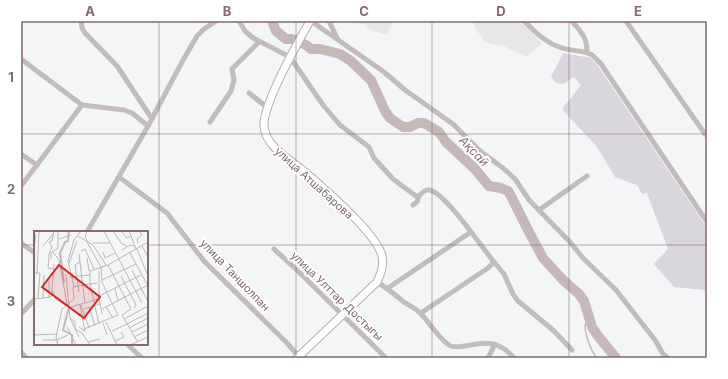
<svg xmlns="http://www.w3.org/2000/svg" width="728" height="379" viewBox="0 0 728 379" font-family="Inter,sans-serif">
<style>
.built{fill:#e7e6e8}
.green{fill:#d9d6dd}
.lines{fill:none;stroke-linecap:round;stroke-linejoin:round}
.stream{stroke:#c6b8b8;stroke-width:1.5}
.river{stroke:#c6b8b8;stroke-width:10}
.secondary-casing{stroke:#b8b0ae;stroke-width:9}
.street{stroke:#c3bcbc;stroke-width:5}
.secondary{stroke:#fff;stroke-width:7}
.grid{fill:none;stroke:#826c69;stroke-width:1;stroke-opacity:0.55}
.labels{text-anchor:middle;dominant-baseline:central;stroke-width:4;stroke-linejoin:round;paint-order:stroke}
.street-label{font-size:11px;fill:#826c69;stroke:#fff}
.water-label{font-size:12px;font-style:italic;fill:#8c6f70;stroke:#fff}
.inset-river{fill:none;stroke:#c6b8b8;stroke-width:2}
.inset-road{fill:none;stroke:#bfb6b6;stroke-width:1}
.view{fill:#d62828;fill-opacity:0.15;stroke:#d62828;stroke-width:2}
.inset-edge{fill:none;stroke:#826c69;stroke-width:2}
.neatline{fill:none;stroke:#826c69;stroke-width:1.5}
.grid-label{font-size:13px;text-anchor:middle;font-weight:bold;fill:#826c69}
</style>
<rect width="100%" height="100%" fill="#f4f5f7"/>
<!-- built -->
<g class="built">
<polygon points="349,21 394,21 386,35 366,28 367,25"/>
<polygon points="474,21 520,21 542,43 526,57 504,46 490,44 485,42 474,26"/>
</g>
<!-- green -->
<polygon class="green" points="563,53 591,58 598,66 707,228 707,294 704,290 674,287 654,264 668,249 647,193 642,194 637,185 615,177 597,147 562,109 581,85 574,77 563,84 556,83 551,77"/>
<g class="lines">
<!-- stream -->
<path class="stream" d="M589 316C588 319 585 323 585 326 585 334 591 352 597 358"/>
<!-- river -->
<polyline class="river" points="272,21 276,31 286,39 292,39 306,45 311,49 320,49 340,54 351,61 371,80 385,111 390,118 403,127 410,127 418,123 424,123 439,132 446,142 475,169 489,186 501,188 508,191 512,198 529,232 543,258 563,280 579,294 584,301 592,327 598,336 616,358"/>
<defs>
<path id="secondary" d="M297 358 377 282C381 274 384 265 382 256 377 233 319 184 300 168 286 157 265 145 264 126 263 104 298 42 310 21"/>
</defs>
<!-- secondary casing -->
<use href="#secondary" class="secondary-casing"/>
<!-- street -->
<g class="street">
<polyline points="81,21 82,28 85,33 117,66 152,119"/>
<path d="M239 21 245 31 253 38 290 57 323 105 340 125 369 147 374 158 393 179 416 196H419C422 193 425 189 429 190 444 191 483 249 494 262L504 274 513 294 518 301 553 330 572 350"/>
<polyline points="311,21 384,72 405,90 453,124 480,151 503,168 515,179 529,200 570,242 583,258 616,290 655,340 663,354 668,358"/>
<polyline points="329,21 337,38"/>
<path d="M524 21C534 31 545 42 559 47 569 51 584 50 592 55 595 57 598 61 601 64L707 222"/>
<path d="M572 21C581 32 587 37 587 52"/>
<polyline points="626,21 705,134"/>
<polyline points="21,59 82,105 124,110 132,113 148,126"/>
<polyline points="249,93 268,108"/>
<polyline points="210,122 231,91 234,80 232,69 259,42"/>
<polyline points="21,154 37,165"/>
<polyline points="119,177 167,213 204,261 287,343 300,358"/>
<polyline points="21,186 82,105"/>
<polyline points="413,205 417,202 419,196"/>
<polyline points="539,210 587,176"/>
<polyline points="87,232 148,126 182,62 197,36 204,29 216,21"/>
<polyline points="21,243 35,253"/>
<polyline points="274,249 300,273 386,358"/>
<path d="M377 282C387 288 395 295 404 302 410 306 417 309 422 315 430 323 441 342 451 346 457 348 464 346 470 345 489 341 501 343 514 358"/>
<polyline points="388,288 471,232"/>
<polyline points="421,313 488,268 494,262"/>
<polyline points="21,314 35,299"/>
<polyline points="127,344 142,358"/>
<polyline points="21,352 26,358"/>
<polyline points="488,358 495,344"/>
</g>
<!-- secondary -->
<use href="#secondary" class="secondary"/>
</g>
<!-- grid -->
<path class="grid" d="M159 21V358M296 21V358M432 21V358M569 21V358M21 134H707M21 245H35M147 245H707"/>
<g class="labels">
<!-- street labels -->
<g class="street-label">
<text transform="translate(314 183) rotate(42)">улица Атшабарова</text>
<text transform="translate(235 275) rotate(46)">улица Таншолпан</text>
<text transform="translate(337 296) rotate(44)">улица Улттар Достыгы</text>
</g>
<!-- water labels -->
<g class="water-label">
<text transform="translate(474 151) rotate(46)">Ақсай</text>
</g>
</g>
<!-- overview -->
<g transform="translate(34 231)">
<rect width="114" height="114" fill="#f4f5f7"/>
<path class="inset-river" d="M30 52 26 22 31 11 34 10 35 0M35 76 29 99 38 104V114"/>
<path class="inset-road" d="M53 0 51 6 54 11M70 0 108 72M79 0 88 13 93 15M87 0 93 7 97 5M95 0 102 18M44 5 59 14 72 34M25 8 37 4M53 11 67 36 68 51 73 62M59 12H76M104 12 103 8 108 4 106 1M9 15 19 3M108 15 114 26M0 18 2 3M103 18 114 45M88 19 96 14 101 15M47 20 51 18 60 38M19 21 25 29 33 73M69 21 71 27 81 22M96 22 114 55M45 23 51 72M14 26 18 16 15 11 18 10 20 0M15 26 14 37 19 38M53 27 55 40M17 28V22L24 17V0M35 32 43 10M20 33 18 59 22 68 31 74M74 34 97 78 88 84 103 110M98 39 113 69M65 40V67L68 83M0 42H6L4 68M3 42 5 0M32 43 36 87 41 91V98L48 102 56 114M87 45 102 74 100 77M36 46 56 44M68 49 102 33M63 52 56 53 65 93M40 55 34 30 40 9 47 0M81 58 84 70M45 61 41 34 46 31M65 65 107 44M15 66V49M9 67 10 44M0 68 17 66 18 59M47 74 55 97M37 76 64 68M55 76 61 95M72 76 79 87M50 78 66 73M68 78 114 54M36 87 45 106M90 88 114 75M72 91 83 114M69 92 73 104M93 93 114 82M33 96 42 114M45 96 51 100 46 74M95 97 114 87M50 98 84 84 73 62M78 100 93 93M98 101 114 93M0 104 23 103M100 106 114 99M9 109H22M23 109 34 104M81 110 90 106 87 101M54 111 66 108M24 114 22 106 28 78 40 68 39 56 56 53V40L74 34 114 11M96 114 114 106"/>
<path class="view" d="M25 34 66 66 50 87 8 56Z"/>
<rect width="114" height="114" class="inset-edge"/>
</g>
<!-- border -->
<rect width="728" height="379" fill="none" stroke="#ffffff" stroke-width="44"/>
<rect x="22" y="22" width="684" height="335" class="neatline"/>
<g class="grid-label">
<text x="90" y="16">A</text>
<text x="227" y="16">B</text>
<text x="364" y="16">C</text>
<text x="501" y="16">D</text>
<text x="638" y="16">E</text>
<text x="11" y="82">1</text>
<text x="11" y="194">2</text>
<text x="11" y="306">3</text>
</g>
</svg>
